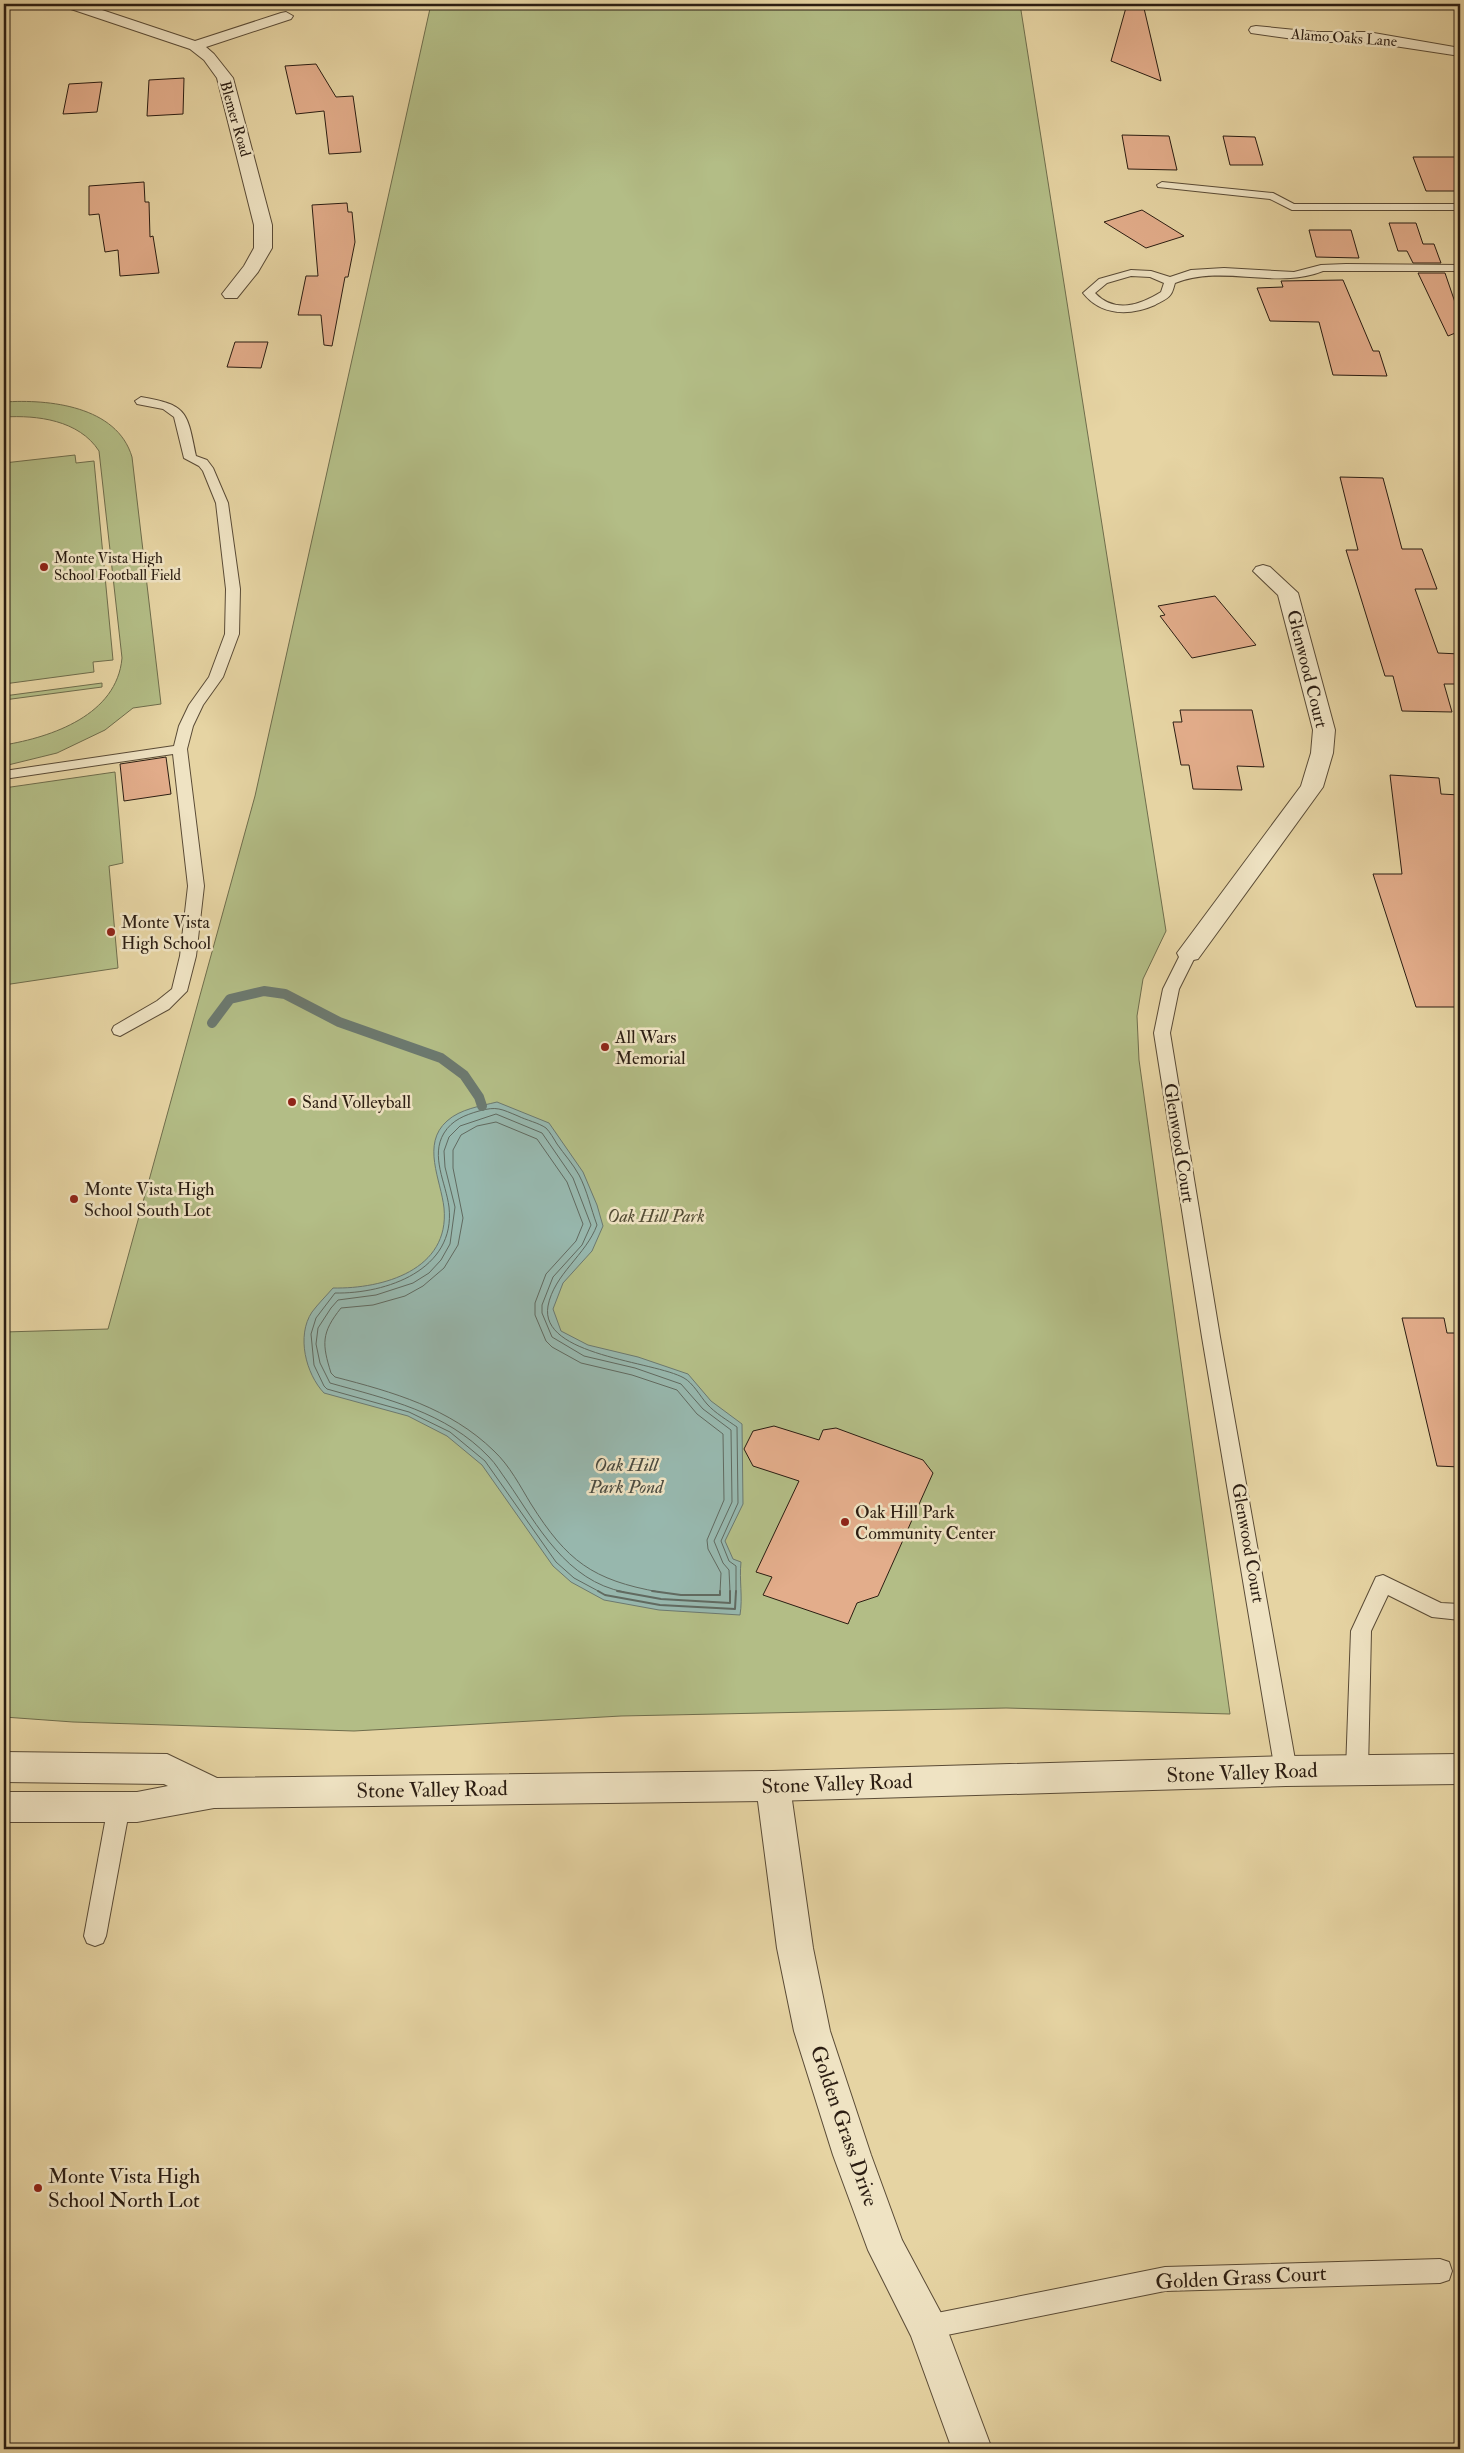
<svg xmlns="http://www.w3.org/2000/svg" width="1464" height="2453" viewBox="0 0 1464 2453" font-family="'IM FELL Double Pica',serif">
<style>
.green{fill:#b3bd86;stroke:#6f6d4c}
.water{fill:#97b7ad;stroke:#6c796f}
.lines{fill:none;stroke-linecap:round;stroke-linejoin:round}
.shore-far1{stroke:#616a60;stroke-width:1}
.shore{stroke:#616a60;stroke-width:2}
.stream{stroke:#6c796f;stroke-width:10}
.building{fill:#e3ad8b;stroke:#2b1d12}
.service-casing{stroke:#5a4b36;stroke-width:2}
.minor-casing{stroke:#5a4b36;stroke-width:2}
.tertiary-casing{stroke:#5a4b36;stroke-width:2}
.service{fill:#efe3c3;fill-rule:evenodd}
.minor{fill:#efe3c3;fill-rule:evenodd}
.tertiary{fill:#efe3c3;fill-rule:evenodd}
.poi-dot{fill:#8f2418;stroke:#efe3c3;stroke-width:2}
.labels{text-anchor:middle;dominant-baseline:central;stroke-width:5;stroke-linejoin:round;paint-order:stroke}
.far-street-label{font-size:15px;fill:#2b1d12;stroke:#efe3c3}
.far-poi-label{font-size:15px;fill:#2b1d12;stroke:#efe3c3;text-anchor:start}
.street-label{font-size:18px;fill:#2b1d12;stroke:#efe3c3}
.poi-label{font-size:18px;fill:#2b1d12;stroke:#efe3c3;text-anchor:start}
.park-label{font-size:18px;font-style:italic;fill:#544d35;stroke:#efe3c3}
.water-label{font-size:19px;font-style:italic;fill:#4b4b40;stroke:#efe3c3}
.near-street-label{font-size:21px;fill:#2b1d12;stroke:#efe3c3}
.near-poi-label{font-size:21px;fill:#2b1d12;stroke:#efe3c3;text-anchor:start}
</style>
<rect width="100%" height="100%" fill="#e6d4a3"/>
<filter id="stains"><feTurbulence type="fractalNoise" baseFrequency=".004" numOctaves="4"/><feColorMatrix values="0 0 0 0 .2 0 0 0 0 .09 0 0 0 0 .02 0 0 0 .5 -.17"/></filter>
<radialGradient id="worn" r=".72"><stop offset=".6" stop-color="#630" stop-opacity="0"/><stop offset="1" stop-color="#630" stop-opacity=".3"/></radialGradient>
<!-- green -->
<g class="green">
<polygon points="431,4 1020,4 1166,931 1143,979 1137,1016 1139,1060 1230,1714 1006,1708 621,1716 354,1731 73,1722 4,1717 4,1332 108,1329 255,796"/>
<path d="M4 402C49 399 117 406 132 457L161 704 133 708 105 730 57 753 4 766V745C52 737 117 715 122 658L99 451C79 420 37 415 4 417Z"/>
<polygon points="75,455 76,463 94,461 113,660 93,662 94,672 4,684 4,463"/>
<polygon points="102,683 102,687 4,700 4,696"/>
<polygon points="115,772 123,863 109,866 118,968 4,985 4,788"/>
</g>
<!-- water -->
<path class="water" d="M497 1102 549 1123 583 1172 597 1205 603 1226 592 1251 563 1283 553 1309 561 1331 588 1345 638 1357 688 1374 711 1401 742 1424 743 1504 725 1541 733 1559 741 1562C739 1580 743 1597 740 1615L659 1610 604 1600 571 1582 553 1566 482 1465 447 1436 408 1416 324 1393C306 1374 296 1336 312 1312 318 1304 326 1296 333 1288 383 1289 450 1270 444 1208 441 1180 421 1144 447 1121 460 1109 481 1106 497 1102Z"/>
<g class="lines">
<!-- shore-far1 -->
<g class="shore-far1">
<path d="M600 1592 574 1578 556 1562 485 1461 450 1432 409 1412 327 1389 324 1386 314 1365 311 1334 316 1318 335 1293C386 1294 456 1270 449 1207 446 1183 430 1156 444 1133 452 1120 465 1115 479 1111 497 1106 501 1109 518 1116 526 1120 539 1123 546 1128 550 1132 554 1139 557 1144 564 1154 573 1164 579 1175 587 1190 591 1209 597 1225 586 1255 554 1274 548 1306 539 1356 654 1361 684 1378 693 1383 700 1396 707 1404 715 1413 727 1420 737 1427L738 1503 721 1541 729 1561 736 1566V1592"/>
<path d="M624 1592C566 1581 538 1526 507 1481 501 1473 496 1464 489 1457 446 1412 387 1399 330 1383L320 1363 316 1344 318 1328 331 1308 338 1300 376 1295 413 1283 429 1273 441 1260 450 1244 455 1207 445 1167 444 1151 449 1137 460 1126 496 1114 542 1133 573 1178 591 1225 582 1245 553 1277 542 1305V1313L552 1337 584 1356 635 1368 681 1384 703 1409 731 1430 732 1502 714 1541 723 1563 729 1570 730 1592"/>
<path d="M659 1592C592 1580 567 1561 531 1504 520 1486 510 1466 494 1451 450 1408 393 1392 335 1377L331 1373C322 1344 321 1333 341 1308L373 1305 405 1296 423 1286 444 1268 458 1245 463 1218 453 1168V1150L461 1135 477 1126 496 1122 537 1139 567 1182 583 1224 576 1241 546 1274 535 1303V1315L546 1341 552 1347 581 1363 632 1375 677 1390 697 1414 723 1434 724 1500 707 1540 708 1549 721 1573 720 1592"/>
</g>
<!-- shore -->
<g class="shore">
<polyline points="598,1591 605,1595 660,1605 735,1609 736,1591"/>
<polyline points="617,1591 661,1599 730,1603 730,1591"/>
<polyline points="652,1591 681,1595 720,1595 720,1591"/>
</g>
<!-- stream -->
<polyline class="stream" points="212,1023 230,999 264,991 285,994 339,1022 441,1058 464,1075 479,1097 482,1106"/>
</g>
<!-- building -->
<g class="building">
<polygon points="1127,4 1143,4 1161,81 1111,61"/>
<polygon points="316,64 336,97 353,96 361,152 329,154 324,111 296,114 285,66"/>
<polygon points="184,78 183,114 147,116 149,80"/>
<polygon points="102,82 97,112 63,114 69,84"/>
<polygon points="1122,135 1169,136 1177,170 1128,169"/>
<polygon points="1223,136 1255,137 1263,165 1230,165"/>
<polygon points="1413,157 1460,157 1460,191 1426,191"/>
<polygon points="144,182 145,202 149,202 150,237 153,236 159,273 120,276 118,250 105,252 99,214 89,215 89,186"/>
<polygon points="347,203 348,212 352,212 355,242 348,277 345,277 332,346 324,345 321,315 298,315 306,276 318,276 312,205"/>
<polygon points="1142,210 1184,236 1146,248 1104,222"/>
<polygon points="1389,223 1416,223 1423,244 1434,244 1441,263 1413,263 1407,251 1398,251"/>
<polygon points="1309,230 1351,230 1359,258 1316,257"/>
<polygon points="1418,273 1445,273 1460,317 1460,331 1448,336"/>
<polygon points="1343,280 1373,351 1379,351 1387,376 1333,375 1319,322 1270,321 1257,288 1283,287 1281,281"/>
<polygon points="235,342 268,342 261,368 227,367"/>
<polygon points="1340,477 1383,478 1402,549 1422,549 1437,589 1415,589 1438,653 1460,654 1460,684 1444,684 1452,712 1402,711 1393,676 1385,676 1346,550 1358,550"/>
<polygon points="1215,596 1256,645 1192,658 1160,616 1165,615 1158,606"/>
<polygon points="1180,710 1252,710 1264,767 1237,766 1242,790 1193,789 1189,765 1181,765 1173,722 1182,722"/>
<polygon points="166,757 171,794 124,801 120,764"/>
<polygon points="1390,775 1439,778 1441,794 1460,795 1460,1007 1416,1007 1373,874 1402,874"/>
<polygon points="1402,1318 1444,1318 1447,1333 1460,1333 1460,1467 1437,1466"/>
<polygon points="774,1426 819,1440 823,1430 836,1428 923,1460 933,1473 878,1596 857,1603 848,1624 763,1595 772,1577 756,1572 799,1481 753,1466 744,1449 753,1431"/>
</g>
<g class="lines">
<defs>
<g id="service">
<polygon points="1162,182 1273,193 1294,204 1460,204 1460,210 1292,210 1270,199 1158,187 1157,185"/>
<path d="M1346 264 1460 265V271H1323C1276 290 1224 264 1175 283 1174 286 1173 291 1171 294 1168 299 1160 302 1155 305 1130 316 1101 316 1083 293L1099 279 1131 270 1151 271 1170 277 1191 270 1224 268 1294 272 1321 265ZM1131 276 1150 277 1164 283 1161 292C1140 305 1115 314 1095 293L1107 283Z"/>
<path d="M141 397C188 405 187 412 196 456L207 460 213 468 228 503 240 589 239 634 223 677 203 705 193 726 187 749 204 886 196 956 187 991 169 1009 120 1036 114 1034 112 1030 114 1026 157 1001 172 989 180 956 188 886 173 754 4 779V771L174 746 179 726 189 705 209 677 225 634 226 589 216 503 203 471 199 466 184 458 174 417 163 409 137 404 135 401Z"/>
<polygon points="1189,948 1195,949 1197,953 1179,989 1170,1033 1220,1337 1297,1771 1293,1778 1286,1780 1279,1778 1275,1771 1202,1337 1154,1033 1163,989 1183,949"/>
<polygon points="1383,1575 1441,1603 1460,1604 1460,1620 1432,1617 1388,1595 1371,1631 1368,1770 1364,1777 1357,1779 1350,1777 1346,1770 1351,1631 1376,1577"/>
<polygon points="119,1796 127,1799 130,1806 106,1936 103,1943 95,1946 87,1943 84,1936 108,1806 111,1799"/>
<polygon points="1440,2259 1449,2262 1452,2271 1449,2280 1440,2283 1165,2291 927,2339 918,2336 915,2327 918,2318 927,2315 1165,2267"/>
</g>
<g id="minor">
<polygon points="63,4 84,4 195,41 281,13 286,12 293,16 291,19 206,47 214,54 233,78 272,225 272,248 258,272 237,298 225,298 222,294 244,266 254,248 254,225 217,78 204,60 190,49 65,7"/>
<polygon points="1256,26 1316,32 1368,32 1460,48 1460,56 1368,42 1316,42 1251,33 1249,30 1251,27"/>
<polygon points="1263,565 1270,567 1298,593 1335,730 1333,753 1323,787 1198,959 1189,961 1180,959 1177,953 1301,786 1311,753 1313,730 1278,595 1253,571 1256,567"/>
<polygon points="773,1771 785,1775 790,1786 813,1948 830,2031 871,2155 902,2240 941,2313 992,2449 952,2449 911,2336 868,2250 833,2155 794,2031 777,1948 756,1786 761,1775"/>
</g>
<polygon id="tertiary" points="4,1752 167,1754 217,1778 773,1771 1286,1756 1460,1754 1460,1784 1286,1786 773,1801 214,1808 137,1822 4,1822 4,1792 137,1792 168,1786 164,1784 4,1782"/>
</defs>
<!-- service casing -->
<use href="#service" class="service-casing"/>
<!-- minor casing -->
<use href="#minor" class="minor-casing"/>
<!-- tertiary casing -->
<use href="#tertiary" class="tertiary-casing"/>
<!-- service -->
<use href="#service" class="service"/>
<!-- minor -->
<use href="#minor" class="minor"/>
<!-- tertiary -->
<use href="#tertiary" class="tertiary"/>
</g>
<!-- markers -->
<g class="poi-dot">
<circle cx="44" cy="567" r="5"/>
<circle cx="111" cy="932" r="5"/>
<circle cx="605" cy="1047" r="5"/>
<circle cx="292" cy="1102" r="5"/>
<circle cx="74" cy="1199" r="5"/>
<circle cx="845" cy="1522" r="5"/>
<circle cx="38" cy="2188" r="5"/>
</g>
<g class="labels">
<!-- far-street labels -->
<g class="far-street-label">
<text transform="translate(1344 38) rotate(4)">Alamo Oaks Lane</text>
<text transform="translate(235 119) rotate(74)">Blemer Road</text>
</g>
<!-- far-poi labels -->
<g class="far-poi-label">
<text x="54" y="558">Monte Vista High<tspan x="54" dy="17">School Football Field</tspan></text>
</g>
<!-- street labels -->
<g class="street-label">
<text transform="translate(1307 669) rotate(76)">Glenwood Court</text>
<text transform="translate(1179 1143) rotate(81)">Glenwood Court</text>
<text transform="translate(1248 1543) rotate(80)">Glenwood Court</text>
</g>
<!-- poi labels -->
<g class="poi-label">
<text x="121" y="922">Monte Vista<tspan x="121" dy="21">High School</tspan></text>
<text x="615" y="1037">All Wars<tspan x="615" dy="21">Memorial</tspan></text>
<text x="302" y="1102">Sand Volleyball</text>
<text x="84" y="1189">Monte Vista High<tspan x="84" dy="21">School South Lot</tspan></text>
<text x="855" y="1512">Oak Hill Park<tspan x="855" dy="21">Community Center</tspan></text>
</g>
<!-- park labels -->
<g class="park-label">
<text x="656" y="1216">Oak Hill Park</text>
</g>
<!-- water labels -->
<g class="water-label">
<text x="626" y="1465">Oak Hill<tspan x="626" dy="22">Park Pond</tspan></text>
</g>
<!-- near-street labels -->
<g class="near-street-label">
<text transform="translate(1242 1773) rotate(-2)">Stone Valley Road</text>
<text transform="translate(837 1784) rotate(-2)">Stone Valley Road</text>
<text transform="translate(432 1790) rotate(-1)">Stone Valley Road</text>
<text transform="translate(844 2126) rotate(71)">Golden Grass Drive</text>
<text transform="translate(1241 2278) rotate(-3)">Golden Grass Court</text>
</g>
<!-- near-poi labels -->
<g class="near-poi-label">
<text x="48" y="2176">Monte Vista High<tspan x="48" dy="24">School North Lot</tspan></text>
</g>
</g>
<!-- margin -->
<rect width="1464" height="2453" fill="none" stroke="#e6d4a3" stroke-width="20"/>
<rect x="5" y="5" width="1454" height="2443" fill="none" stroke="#2b1d12" stroke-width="2.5"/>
<rect x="10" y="10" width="1444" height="2433" fill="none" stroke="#2b1d12"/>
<rect width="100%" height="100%" filter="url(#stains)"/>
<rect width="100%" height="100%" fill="url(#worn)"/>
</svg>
